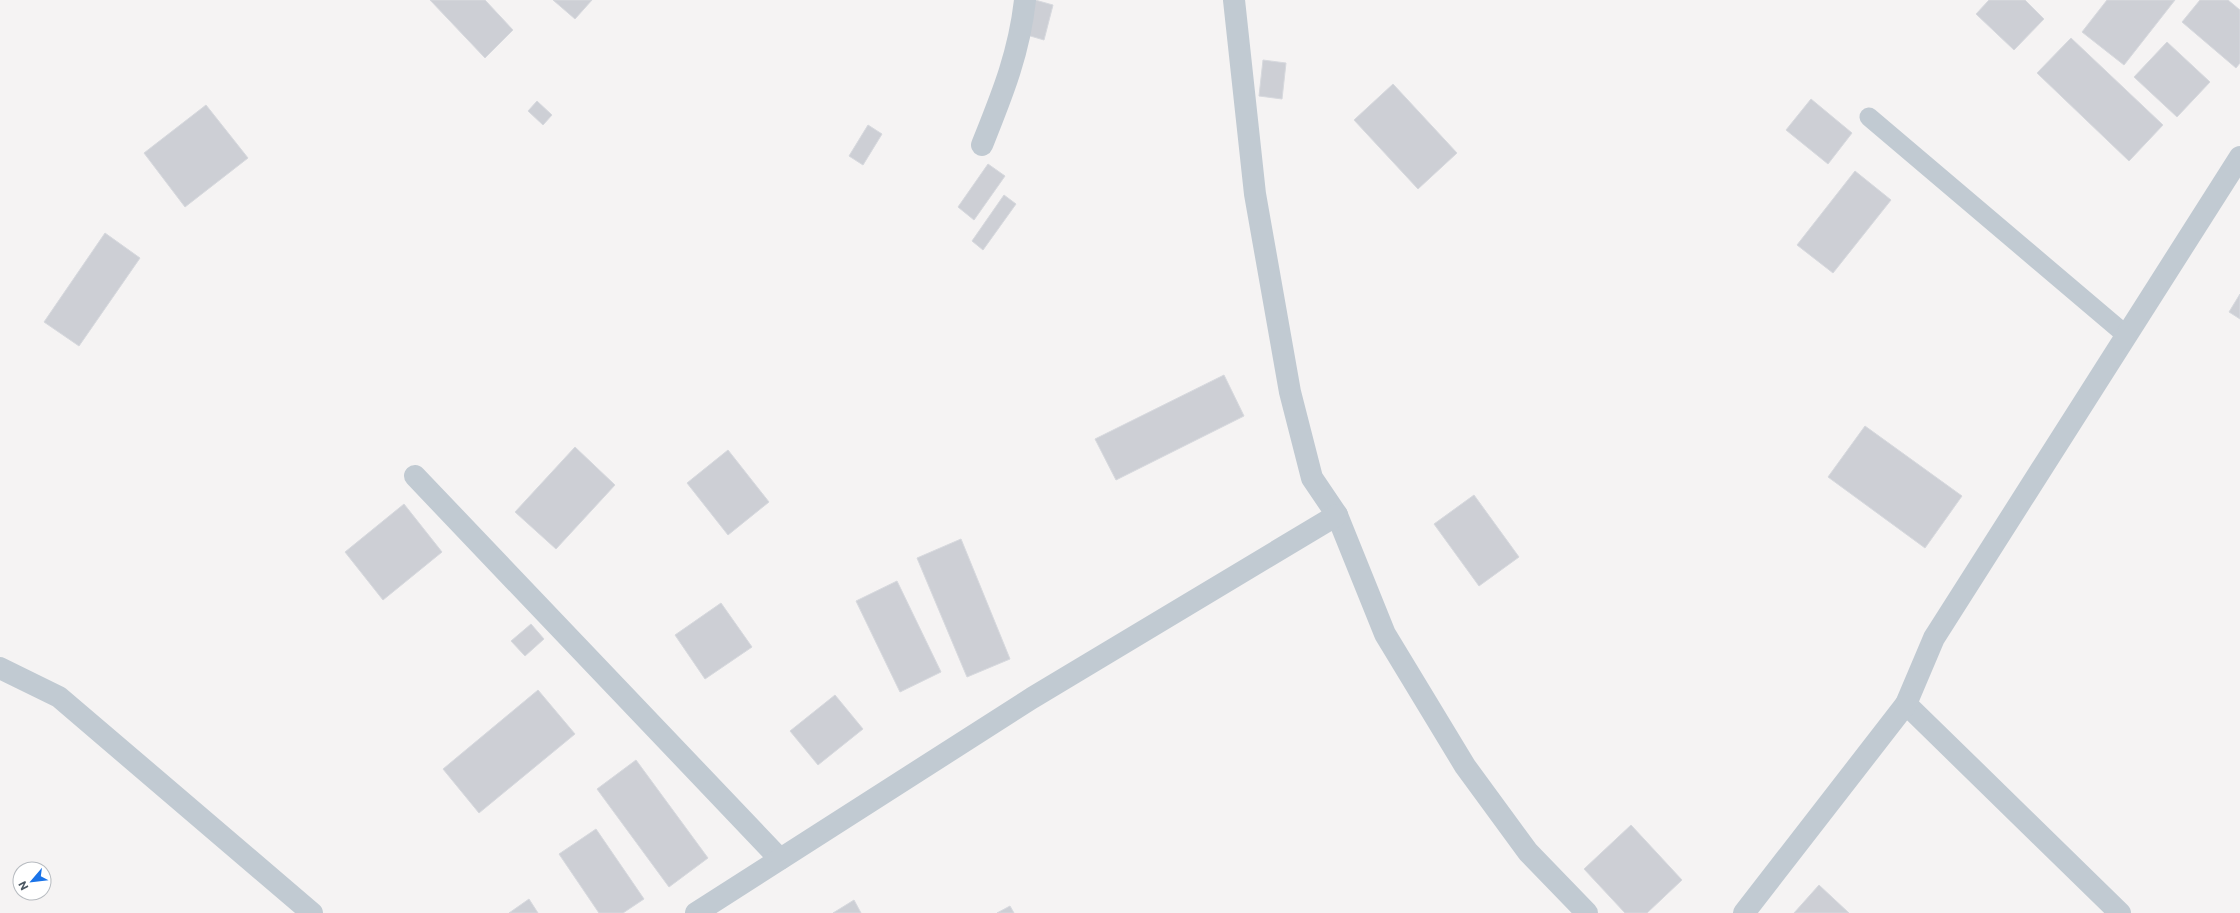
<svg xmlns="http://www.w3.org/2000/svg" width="2240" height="913" viewBox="0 0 2240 913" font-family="Commissioner,sans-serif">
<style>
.building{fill:#cdcfd5;stroke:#d7d9de}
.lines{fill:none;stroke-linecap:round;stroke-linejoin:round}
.lane{stroke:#c1cad2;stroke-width:19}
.street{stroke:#c1cad2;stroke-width:22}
</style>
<rect width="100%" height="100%" fill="#f5f3f3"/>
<!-- building -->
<g class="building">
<polygon points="430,0 485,0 513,30 485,58"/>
<polygon points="553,0 592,0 575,19"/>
<polygon points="1035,0 1053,5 1044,40 1027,35"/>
<polygon points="1989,0 2025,0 2044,19 2014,50 1976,14"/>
<polygon points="2107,0 2175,0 2124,65 2082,32"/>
<polygon points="2200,0 2228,0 2240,10 2240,63 2236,68 2182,22"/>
<polygon points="2071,38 2163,125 2129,161 2037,73"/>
<polygon points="2167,42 2210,82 2177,117 2134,77"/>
<polygon points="1263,60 1286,63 1282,99 1259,96"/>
<polygon points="1393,84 1457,153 1418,189 1354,120"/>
<polygon points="1811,99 1852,133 1828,164 1786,130"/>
<polygon points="537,101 552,115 543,125 528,111"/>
<polygon points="206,105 248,158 185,207 144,153"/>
<polygon points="868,125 882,134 863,165 849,156"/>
<polygon points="988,164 1005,176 974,220 958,207"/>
<polygon points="1855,171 1891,200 1833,273 1797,245"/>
<polygon points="1004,195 1016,204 983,250 972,241"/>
<polygon points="105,233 140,258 79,346 44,322"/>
<polygon points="2240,294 2240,319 2229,312"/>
<polygon points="1224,375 1244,416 1116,480 1095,439"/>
<polygon points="1865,426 1962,496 1925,548 1828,477"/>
<polygon points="575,447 615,485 556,549 515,512"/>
<polygon points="728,450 769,502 728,535 687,483"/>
<polygon points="1474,495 1519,557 1479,586 1434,524"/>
<polygon points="404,504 442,552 383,600 345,552"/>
<polygon points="961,539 1010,659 967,677 917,558"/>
<polygon points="897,581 941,672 900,692 856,601"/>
<polygon points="721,603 752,647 705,679 675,635"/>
<polygon points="531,624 544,639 525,656 511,641"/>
<polygon points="538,690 575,734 479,813 443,769"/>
<polygon points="835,695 863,729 818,765 790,731"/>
<polygon points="636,760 708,858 669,887 597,789"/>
<polygon points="1631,825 1682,880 1647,913 1625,913 1584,869"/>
<polygon points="596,829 644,899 623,913 599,913 559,854"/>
<polygon points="1819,885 1849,913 1794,913"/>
<polygon points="529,899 538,913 509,913"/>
<polygon points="854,900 861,913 833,913"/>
<polygon points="1010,906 1014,913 997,913"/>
</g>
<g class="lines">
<!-- lane -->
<polyline class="lane" points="1869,117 2126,335"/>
<!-- street -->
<g class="street">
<polyline points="1234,0 1255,194 1290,392 1312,478 1337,515 1385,634 1465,766 1528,852 1587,913"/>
<path d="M982 145C1002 95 1019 54 1025 0"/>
<polyline points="415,476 780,859"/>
<polyline points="0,668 59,697 312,913"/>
<polyline points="1906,704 2120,913"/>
<polyline points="696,913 1032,698 1337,515"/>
<polyline points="1744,913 1906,704 1934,638 2240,157"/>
</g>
</g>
<!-- north arrow -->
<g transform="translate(32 881) rotate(242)"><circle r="19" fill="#ffffff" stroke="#b7bbc0"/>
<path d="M0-3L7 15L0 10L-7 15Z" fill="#1a73e8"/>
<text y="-6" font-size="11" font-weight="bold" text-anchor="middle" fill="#4a5661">N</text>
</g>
</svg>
